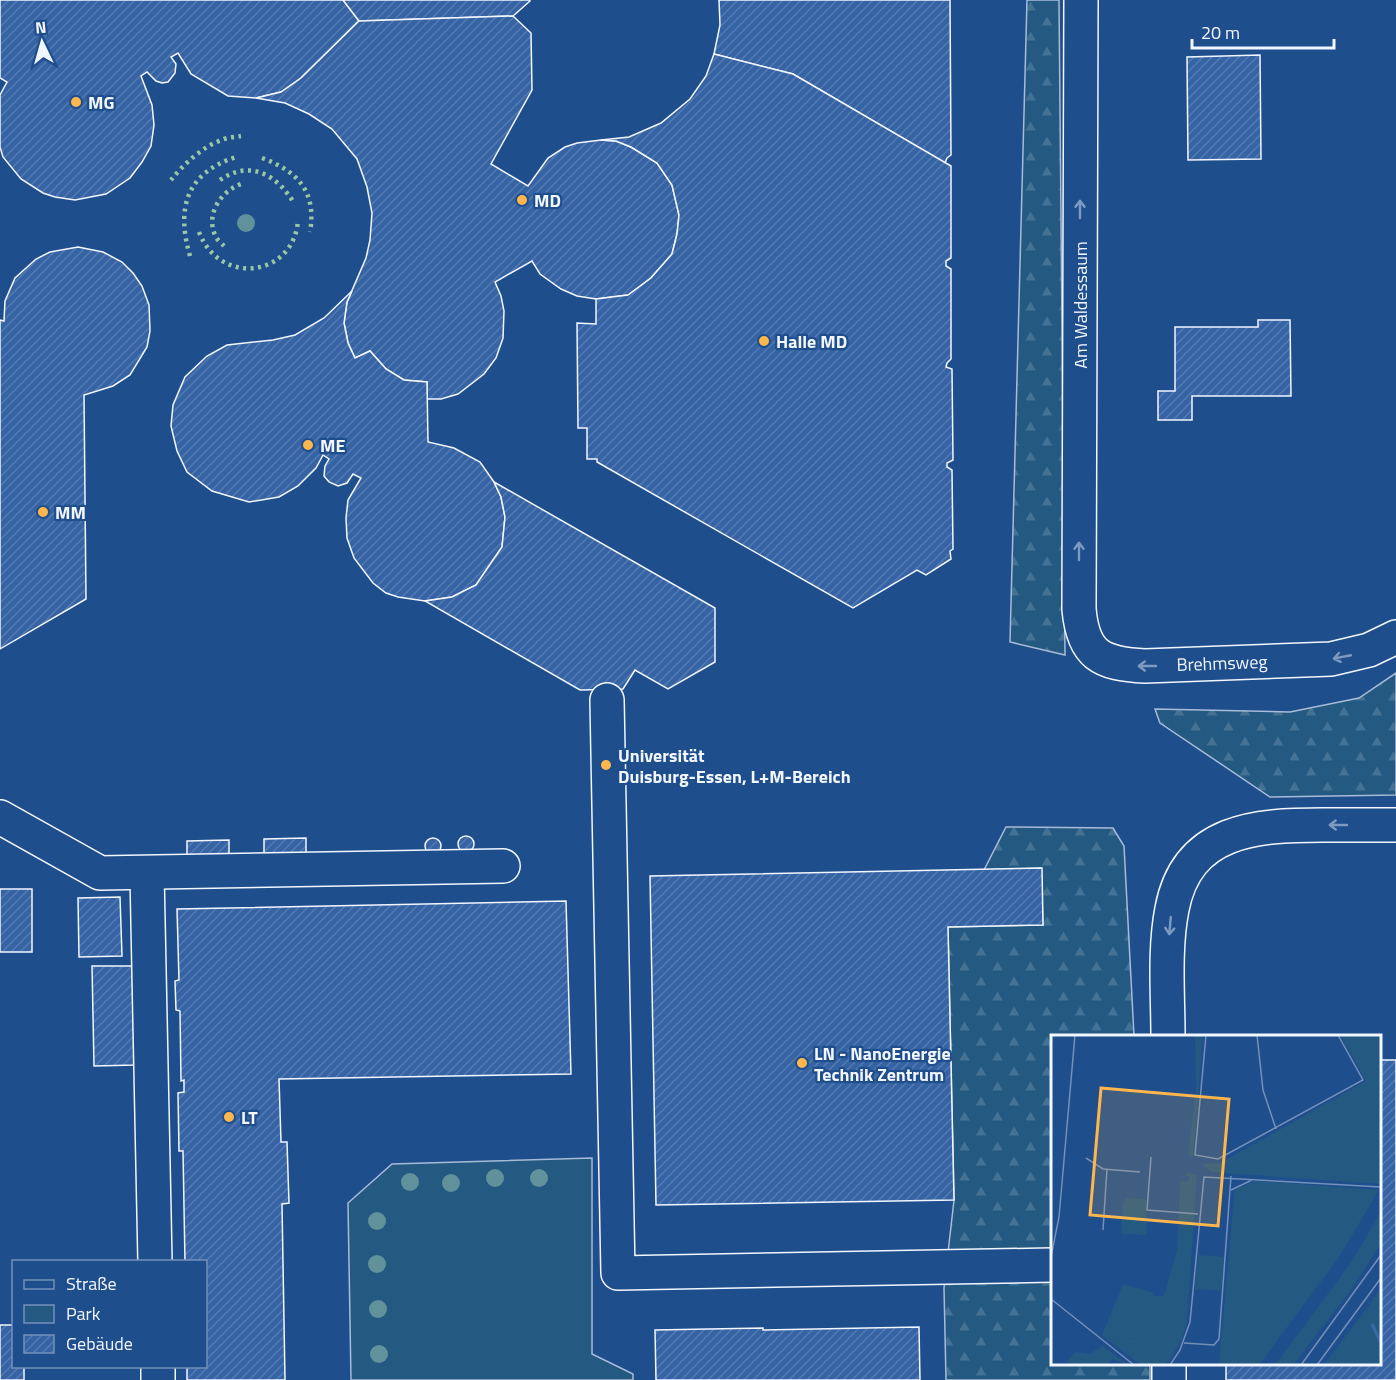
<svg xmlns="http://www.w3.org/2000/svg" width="1396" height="1380" viewBox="0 0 1396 1380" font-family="'Titillium Web',sans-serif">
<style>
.forest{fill:url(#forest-firs);stroke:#a8bbd7;stroke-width:1.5}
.park{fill:#245a82;stroke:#a8bbd7;stroke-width:1.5}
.building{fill:url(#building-hatch);stroke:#f2f6ff;stroke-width:1.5}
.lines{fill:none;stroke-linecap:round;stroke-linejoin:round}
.minor-casing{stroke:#f2f6ff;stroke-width:36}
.minor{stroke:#1f4e8c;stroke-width:33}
.hedge{stroke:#97c8a6;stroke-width:4.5;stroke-dasharray:3 4.5;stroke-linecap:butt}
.tree{fill:#61919a}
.oneway{stroke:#7e9ac0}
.poi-dot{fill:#ffb74d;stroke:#1f4e8c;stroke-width:2}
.labels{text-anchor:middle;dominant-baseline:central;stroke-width:4.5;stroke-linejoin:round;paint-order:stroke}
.poi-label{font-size:18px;font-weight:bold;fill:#f2f6ff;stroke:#1f4e8c;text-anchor:start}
.street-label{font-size:18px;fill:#f2f6ff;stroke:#1f4e8c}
.inset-river{fill:none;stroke:#3b69a3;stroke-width:3}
.inset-road{fill:none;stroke:#7391ba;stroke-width:1.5}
.view{fill:#ffb74d;fill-opacity:0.15;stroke:#ffb74d;stroke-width:3}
.inset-edge{fill:none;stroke:#f2f6ff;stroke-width:3}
</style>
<defs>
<pattern id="forest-firs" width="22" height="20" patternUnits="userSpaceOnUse" patternTransform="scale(1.5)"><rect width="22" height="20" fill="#245a82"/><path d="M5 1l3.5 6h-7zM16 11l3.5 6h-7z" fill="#447295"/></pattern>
<pattern id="building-hatch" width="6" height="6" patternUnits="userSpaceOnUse" patternTransform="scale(1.5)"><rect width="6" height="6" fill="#3563a3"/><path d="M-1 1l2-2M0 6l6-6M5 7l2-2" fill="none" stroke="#537ab1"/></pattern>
</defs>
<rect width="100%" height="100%" fill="#1f4e8c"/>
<!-- forest -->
<g class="forest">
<polygon points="1027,0 1059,0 1065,655 1010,642"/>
<polygon points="1396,673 1396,795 1270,797 1160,723 1155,709 1290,712 1359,698"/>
<polygon points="1006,827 1113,828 1124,846 1134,1036 1052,1036 1052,1364 1150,1364 1150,1380 946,1380 944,1288 954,1200 948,927 1043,925 1041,868 984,870"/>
</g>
<!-- park -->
<polygon class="park" points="592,1158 592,1354 633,1374 633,1380 351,1380 348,1203 392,1164"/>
<!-- building -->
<g class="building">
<polygon points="0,0 343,0 359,21 301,78 281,92 256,98 228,96 191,74 178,53 171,57 176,64 175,73 168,82 162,83 156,81 147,72 141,76 152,105 154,125 151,146 142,162 130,178 106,194 75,200 55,197 43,193 21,179 3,157 0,147 0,95 7,82 0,78"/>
<polygon points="343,0 530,0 530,1 513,16 359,21"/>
<polygon points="719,0 950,0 951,155 947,158 945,163 793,74 714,54 720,25"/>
<polygon points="513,16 531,33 532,90 491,164 528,186 548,158 565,147 577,143 601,140 616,141 631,147 657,163 672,185 679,215 677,234 672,254 651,278 628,295 596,299 577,296 561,289 540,274 532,261 495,282 501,296 504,311 503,338 496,358 484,374 458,394 441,399 427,399 427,382 404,380 386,369 370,351 355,358 348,343 344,323 347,302 366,258 370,240 372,213 367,187 357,159 332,129 309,114 285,103 256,98 281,92 301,78 359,21"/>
<polygon points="714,54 793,74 951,166 951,258 946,261 946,266 951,269 951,359 947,363 946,367 952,369 953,460 947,463 947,467 952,470 953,549 950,551 951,559 926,575 917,570 853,608 597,462 597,459 587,459 587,428 578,428 577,323 596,324 596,299 628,295 651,278 672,254 677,234 679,215 672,185 657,163 631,147 616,141 601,140 629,137 661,123 690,99 706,76"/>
<polygon points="1260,55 1261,159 1188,160 1187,57"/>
<polygon points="78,247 103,252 122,262 133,273 142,286 149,305 150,331 147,347 130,375 113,386 84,395 86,599 0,649 0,320 4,321 5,301 15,278 36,259 50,252"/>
<polygon points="352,291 347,302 344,323 348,343 355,358 370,351 386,369 404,380 427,382 428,442 454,448 480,462 494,482 501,497 505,517 502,547 476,585 452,597 425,601 398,597 386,593 373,583 354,558 347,538 346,518 348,500 361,478 353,474 347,483 338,486 329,482 324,476 325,466 329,459 323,455 316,468 298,486 279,497 249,502 212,491 187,472 177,451 171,426 173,405 185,377 207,356 227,345 273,340 295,335 324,318"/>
<polygon points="1258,320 1290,320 1291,396 1192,396 1192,420 1158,420 1158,391 1175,391 1175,327 1258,327"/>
<polygon points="494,482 715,608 715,662 668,689 635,670 623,689 580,690 425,601 452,597 476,585 502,547 505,517 501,497"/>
<circle cx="466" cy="844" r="8"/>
<polygon points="306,838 306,860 264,860 264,839"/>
<circle cx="433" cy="846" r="8"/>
<polygon points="229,840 229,862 187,863 187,841"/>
<polygon points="1042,868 1043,925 948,927 954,1200 656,1205 650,876"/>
<rect x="0" y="889" width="32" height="63"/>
<polygon points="120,897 122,956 79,957 78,898"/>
<polygon points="566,901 571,1074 279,1079 281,1142 287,1142 289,1203 282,1204 285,1380 187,1380 187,1366 206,1366 206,1262 185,1262 183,1151 179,1151 178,1093 184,1092 184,1080 181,1081 180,1011 176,1010 175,981 179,980 177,909"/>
<polygon points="92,966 134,966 136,1065 94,1066"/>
<polygon points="1380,1060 1396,1060 1396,1380 1226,1380 1226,1364 1380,1364"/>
<polygon points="0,1325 14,1325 14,1366 24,1366 24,1380 0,1380"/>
<polygon points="919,1327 920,1380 656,1380 655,1330 763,1328 763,1330"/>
</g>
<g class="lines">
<defs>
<g id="minor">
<path d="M1081 0 1079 609C1083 655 1101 664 1145 666L1331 659 1369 650 1396 637"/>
<polyline points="607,700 618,1273 1052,1265"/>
<polyline points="0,817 100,873 503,866"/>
<polyline points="147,873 155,1262"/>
<path d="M1168 1036C1168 996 1164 949 1172 909 1187 829 1256 825 1323 825 1347 825 1372 825 1396 825"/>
<polyline points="1169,1364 1169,1380"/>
<polyline points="158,1366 158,1380"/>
</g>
</defs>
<!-- minor casing -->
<use href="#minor" class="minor-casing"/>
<!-- minor -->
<use href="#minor" class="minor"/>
<!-- hedge -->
<g class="hedge">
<path d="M262 158C297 171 317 191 310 232"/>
<path d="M171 180C183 165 203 146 222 140 228 137 235 137 241 136"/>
<path d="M220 180C250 159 277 175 294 203"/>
<path d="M199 232C220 287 294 277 298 220"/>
<path d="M224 246C221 243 216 239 215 235 205 212 223 189 244 183"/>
<path d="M190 256C176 208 186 173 236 157"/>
</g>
</g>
<!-- trees -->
<g class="tree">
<circle cx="246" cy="223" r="9"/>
<circle cx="495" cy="1178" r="9"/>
<circle cx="539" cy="1178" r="9"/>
<circle cx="410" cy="1182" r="9"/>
<circle cx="451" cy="1183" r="9"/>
<circle cx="377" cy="1221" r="9"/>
<circle cx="377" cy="1264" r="9"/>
<circle cx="378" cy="1309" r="9"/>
<circle cx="379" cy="1354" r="9"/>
</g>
<!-- one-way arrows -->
<defs><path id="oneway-shaft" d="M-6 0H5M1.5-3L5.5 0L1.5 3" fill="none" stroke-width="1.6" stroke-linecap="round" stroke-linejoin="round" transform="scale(1.5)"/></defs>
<g class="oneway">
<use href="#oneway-shaft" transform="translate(1080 209) rotate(-90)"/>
<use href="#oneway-shaft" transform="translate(1079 551) rotate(-90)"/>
<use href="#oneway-shaft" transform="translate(1342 657) rotate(169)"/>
<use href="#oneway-shaft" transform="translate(1147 666) rotate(180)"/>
<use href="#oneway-shaft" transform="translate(1338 825) rotate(180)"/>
<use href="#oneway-shaft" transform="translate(1170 926) rotate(95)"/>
</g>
<!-- markers -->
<g class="poi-dot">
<circle cx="76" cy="102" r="6"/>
<circle cx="522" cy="200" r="6"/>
<circle cx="764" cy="341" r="6"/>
<circle cx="308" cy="445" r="6"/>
<circle cx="43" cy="512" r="6"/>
<circle cx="606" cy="765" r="6"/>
<circle cx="802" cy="1063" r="6"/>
<circle cx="229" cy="1117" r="6"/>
</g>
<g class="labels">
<!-- poi labels -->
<g class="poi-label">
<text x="88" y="102">MG</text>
<text x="534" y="200">MD</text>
<text x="776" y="341">Halle MD</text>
<text x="320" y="445">ME</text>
<text x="55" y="512">MM</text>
<text x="618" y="755">Universität<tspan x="618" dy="21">Duisburg-Essen, L+M-Bereich</tspan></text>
<text x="814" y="1053">LN - NanoEnergie<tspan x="814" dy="21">Technik Zentrum</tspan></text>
<text x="241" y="1117">LT</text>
</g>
<!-- street labels -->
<g class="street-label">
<text transform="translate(1080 305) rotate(-90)">Am Waldessaum</text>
<text transform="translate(1222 663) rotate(-2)">Brehmsweg</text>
</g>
</g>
<!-- overview -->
<g transform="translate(1051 1035)">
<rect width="330" height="330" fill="#1f4e8c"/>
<path d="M72 249 103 258 88 303 57 305 51 300ZM52 311 77 330 61 324 56 330H21L16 326 24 317 38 319Z" fill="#245a82"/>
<path d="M144 0H152L142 122 137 120 145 54ZM290 1H330V149L160 137 151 129 169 128 315 46ZM136 137 146 140 136 287 131 304 118 326 112 330H90L57 305 88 303 101 261H113L126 215 129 146H138V141H133ZM204 146 328 155 288 222 208 330H168L183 162 184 155ZM330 177V209L297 259 242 330H224L299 229ZM147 220 173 222 170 256 144 254ZM330 252V330H273L319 269Z" fill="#245a82"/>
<path d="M76 163 95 164 96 200 70 199 72 167Z" fill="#245a82"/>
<path class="inset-river" d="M321 289 330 308"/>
<path class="inset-road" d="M155 0 144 120 167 124 312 45 287 0M206 0 212 55 225 94M100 122 96 175 147 179M35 123 52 134 89 137M180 155 201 145M52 195 56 134M0 222 8 182 24 0M0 264 83 330M133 308 163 310 168 304 180 141M119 330 129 315 139 287 153 142 330 152M250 330 330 220M266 330 330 243"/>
<path class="view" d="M50 53 178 64 167 191 39 180Z"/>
<rect width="330" height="330" class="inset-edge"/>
</g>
<!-- legend -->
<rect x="12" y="1260" width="195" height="108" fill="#1f4e8c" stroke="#7391ba" stroke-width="1.5"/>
<rect x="24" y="1280" width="30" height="9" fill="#1f4e8c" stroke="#7391ba" stroke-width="1.5"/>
<text x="66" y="1290" font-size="18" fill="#f2f6ff">Straße</text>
<rect x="24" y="1305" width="30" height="18" fill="#245a82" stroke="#7391ba" stroke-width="1.5"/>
<text x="66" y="1320" font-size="18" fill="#f2f6ff">Park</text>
<rect x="24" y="1335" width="30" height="18" fill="url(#building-hatch)" stroke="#7391ba" stroke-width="1.5"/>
<text x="66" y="1350" font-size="18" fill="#f2f6ff">Gebäude</text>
<!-- north arrow -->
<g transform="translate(42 42) rotate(355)" stroke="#1f4e8c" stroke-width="4.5" paint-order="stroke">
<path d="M0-4.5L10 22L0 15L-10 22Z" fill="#f2f6ff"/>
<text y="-9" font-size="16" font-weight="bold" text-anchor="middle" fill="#f2f6ff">N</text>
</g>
<!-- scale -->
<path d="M1192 39v9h142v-9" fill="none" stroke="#f2f6ff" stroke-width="3"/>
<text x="1201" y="39" font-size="18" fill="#f2f6ff" stroke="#1f4e8c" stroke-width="4.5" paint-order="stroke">20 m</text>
</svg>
